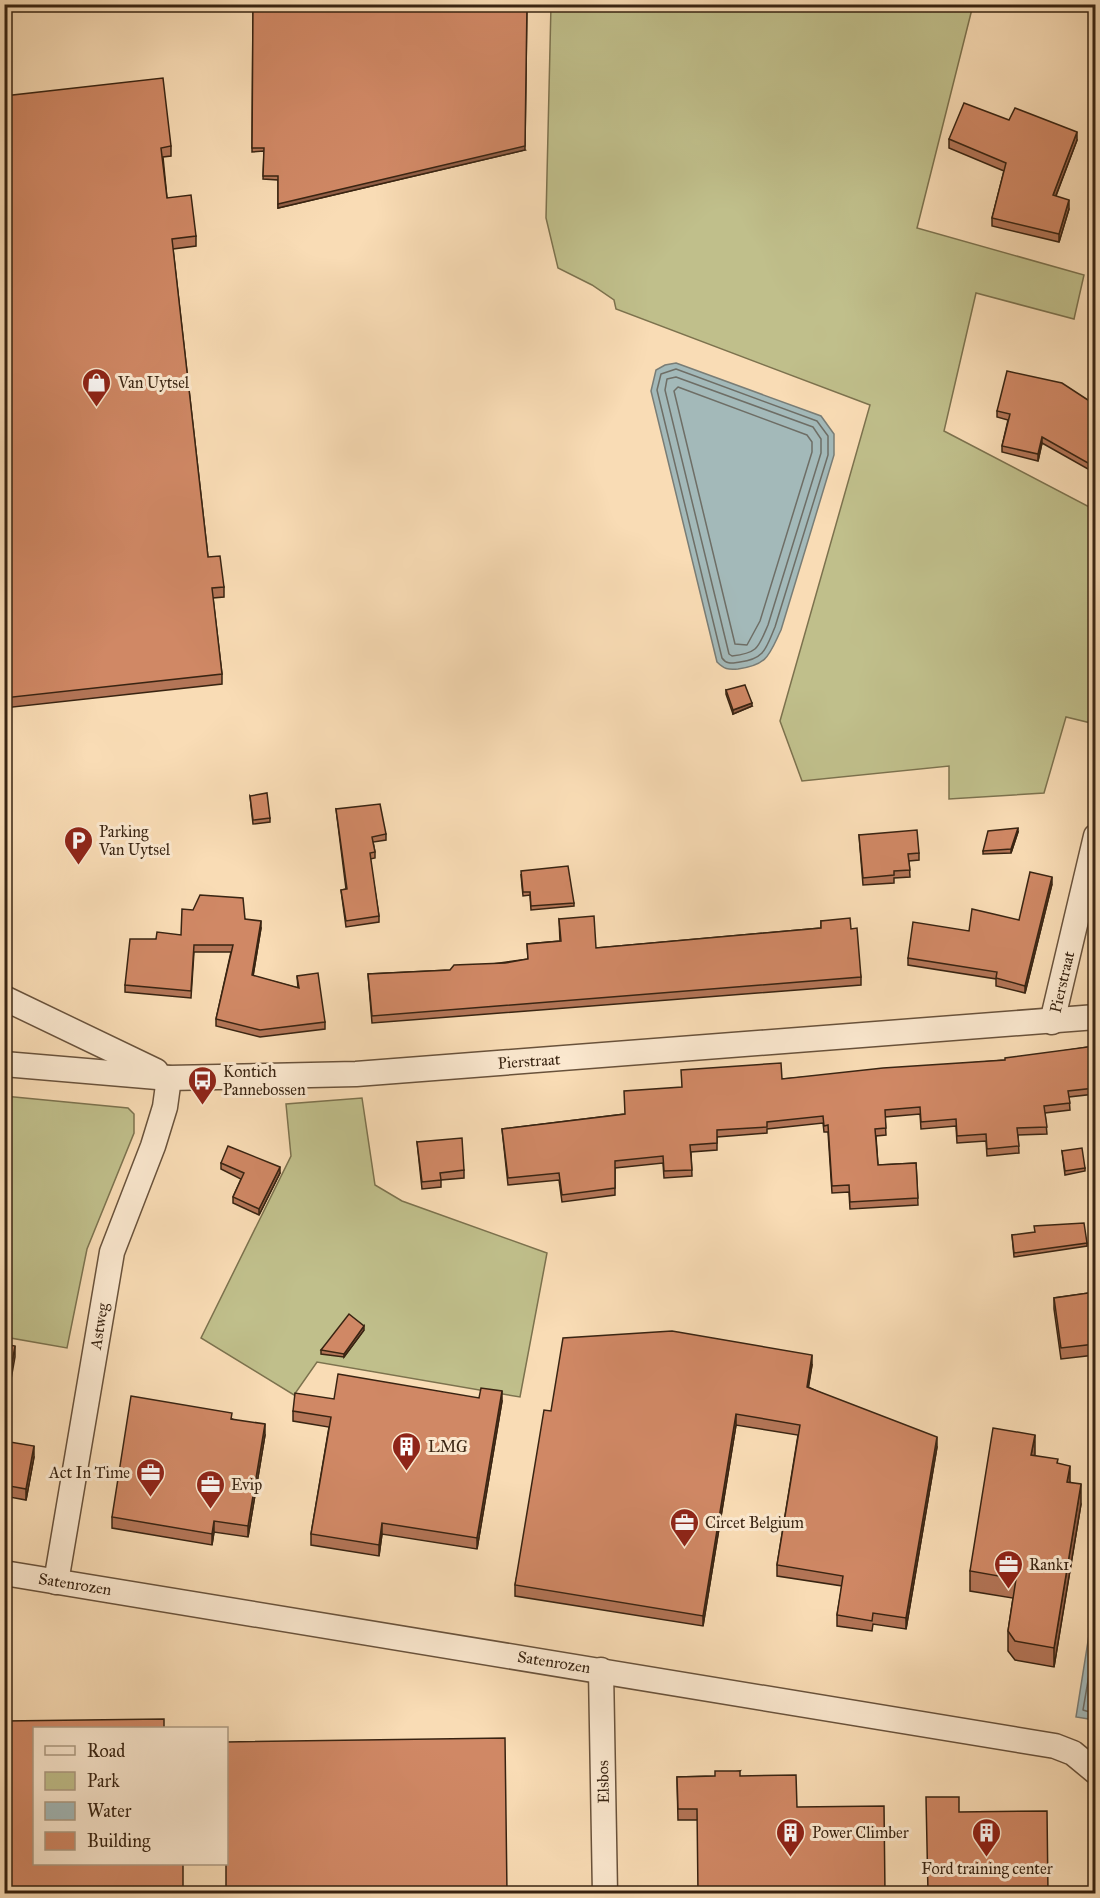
<svg xmlns="http://www.w3.org/2000/svg" width="1100" height="1898" viewBox="0 0 1100 1898" font-family="'IM FELL Great Primer',serif">
<style>
.green{fill:#c0bf8b;stroke:#7c724e;stroke-width:1.5}
.water{fill:#a3b9b9;stroke:#797d76;stroke-width:1.5}
.lines{fill:none;stroke-linecap:round;stroke-linejoin:round}
.shore{stroke:#6e6e66;stroke-width:1.5}
.minor-casing{stroke:#69523b;stroke-width:27}
.minor{stroke:#fbe8cf;stroke-width:24}
.wall{fill:#b37557;stroke:#392412;stroke-width:1.5}
.shaded-wall{fill:#925f47;stroke:#392412;stroke-width:1.5}
.building{fill:#d08865;stroke:#392412;stroke-width:1.5}
.labels{text-anchor:middle;dominant-baseline:central;stroke-width:6;stroke-linejoin:round;paint-order:stroke}
.poi-label{font-size:16px;fill:#392412;stroke:#fbe8cf;text-anchor:start}
.street-label{font-size:16px;fill:#392412;stroke:#fbe8cf}
</style>
<rect width="100%" height="100%" fill="#f9dcb5"/>
<filter id="stains"><feTurbulence type="fractalNoise" baseFrequency=".00333" numOctaves="4"/><feColorMatrix values="0 0 0 0 .2 0 0 0 0 .09 0 0 0 0 .02 0 0 0 .5 -.17"/></filter>
<radialGradient id="worn" r=".72"><stop offset=".6" stop-color="#630" stop-opacity="0"/><stop offset="1" stop-color="#630" stop-opacity=".3"/></radialGradient>
<!-- green -->
<g class="green">
<polygon points="551,5 973,5 917,228 1084,275 1074,319 976,293 944,431 1095,510 1095,724 1066,717 1044,793 949,799 949,766 802,781 780,721 870,405 616,309 614,300 592,285 558,268 546,218"/>
<polygon points="4,1096 128,1108 134,1114 134,1133 87,1249 67,1348 5,1337"/>
<polygon points="362,1098 375,1185 402,1201 547,1253 520,1397 317,1362 294,1395 201,1338 291,1156 286,1104"/>
</g>
<!-- water -->
<g class="water">
<path d="M676 363 821 416 834 434V455L781 630C769 655 768 665 738 669 728 670 724 669 717 662L651 391 656 370 665 365Z"/>
<polygon points="1095,1597 1095,1720 1076,1717"/>
</g>
<g class="lines">
<!-- shore -->
<g class="shore">
<path d="M676 369 817 421 828 436V455L775 627C766 648 765 659 740 662 732 663 727 665 722 658L657 390 661 374Z"/>
<path d="M676 377 813 427 821 439V453L768 625C758 648 758 653 732 656L729 654 665 390 667 379Z"/>
<polygon points="678,387 807,435 812,442 812,452 760,621 747,645 735,644 674,391"/>
<polyline points="1096,1634 1083,1710 1096,1714"/>
</g>
<defs>
<g id="minor">
<polyline points="4,998 156,1071"/>
<polyline points="1052,1022 1096,836"/>
<polyline points="4,1064 169,1078 356,1074 1096,1017"/>
<polyline points="4,1573 1055,1746 1073,1753 1096,1772"/>
<polyline points="56,1582 112,1252 153,1146 165,1107 169,1078"/>
<polyline points="601,1670 605,1894"/>
</g>
</defs>
<!-- minor casing -->
<use href="#minor" class="minor-casing"/>
<!-- minor -->
<use href="#minor" class="minor"/>
</g>
<!-- wall -->
<g class="wall">
<polygon points="253,4 525,150 278,208 278,180 263,179 264,151 252,152"/>
<polygon points="4,96 171,146 171,156 163,157 167,198 196,236 196,246 173,249 208,557 224,587 224,597 213,598 222,674 222,684 4,708"/>
<polygon points="1009,120 1077,140 1056,196 1069,209 1059,242 992,226 992,218 1004,171 949,148 949,139"/>
<polygon points="1091,409 1091,412 1095,415 1095,473 1042,443 1038,461 1002,452 1002,446 1008,420 997,417 997,411"/>
<polygon points="726,690 752,706 733,714 726,694"/>
<polygon points="250,796 270,818 270,822 253,824"/>
<polygon points="336,809 386,834 386,840 373,842 375,852 375,858 370,859 379,916 379,922 346,927 341,890 346,889"/>
<polygon points="1018,832 1011,853 983,854 983,851"/>
<polygon points="859,835 919,853 919,860 909,861 910,877 894,878 894,883 863,885"/>
<polygon points="521,875 574,903 574,906 531,910 530,895 523,896"/>
<polygon points="1052,884 1025,993 996,986 996,979 908,965 908,958 969,931 1019,920"/>
<polygon points="1095,893 1095,946 1091,946 1089,922"/>
<polygon points="245,919 261,928 253,976 298,988 297,976 325,1022 325,1029 260,1037 216,1026 216,1019 231,952 194,952 191,998 125,992 125,985 156,939 181,935"/>
<polygon points="559,919 596,948 821,928 821,921 851,929 861,977 861,985 372,1023 368,974 450,970 528,959 527,944 560,941"/>
<polygon points="1095,1046 1095,1094 1069,1097 1070,1110 1045,1113 1047,1134 1018,1135 1019,1153 987,1156 986,1141 957,1143 956,1126 921,1129 920,1114 885,1117 886,1135 876,1136 878,1165 916,1163 918,1205 850,1209 849,1192 832,1193 828,1132 824,1132 823,1123 767,1129 767,1133 717,1137 717,1150 691,1152 692,1176 664,1178 663,1163 615,1168 615,1195 562,1202 559,1180 508,1185 502,1129 625,1114 782,1079 1005,1060"/>
<polygon points="417,1142 464,1170 464,1178 441,1180 441,1187 422,1189"/>
<polygon points="1062,1151 1085,1168 1085,1171 1065,1175"/>
<polygon points="221,1163 280,1173 259,1215 233,1203 233,1197 241,1179 221,1169"/>
<polygon points="1012,1235 1087,1243 1087,1246 1014,1257"/>
<polygon points="1095,1292 1095,1355 1061,1359 1054,1309 1054,1298"/>
<polygon points="364,1330 344,1357 321,1354 321,1350"/>
<polygon points="812,1365 808,1387 937,1447 906,1629 873,1624 872,1631 837,1626 837,1615 842,1586 777,1576 777,1565 798,1435 736,1425 703,1626 515,1596 515,1585 551,1411"/>
<polygon points="1095,1386 1095,1418 1092,1417 1089,1397 1089,1387"/>
<polygon points="334,1399 502,1401 477,1549 382,1534 379,1556 311,1545 311,1534 329,1427 293,1421 293,1411"/>
<polygon points="232,1419 265,1435 248,1537 214,1532 212,1545 112,1528 112,1517"/>
<polygon points="4,1441 34,1457 26,1500 10,1497 7,1512 4,1511"/>
<polygon points="1035,1456 1058,1464 1070,1482 1081,1504 1054,1667 1015,1660 1008,1651 1008,1631 1013,1598 970,1591 970,1571"/>
<polygon points="740,1771 697,1820 678,1820 677,1777 715,1776"/>
</g>
<!-- shaded-wall -->
<g class="shaded-wall">
<polygon points="527,4 525,150 278,208 278,204"/>
<polygon points="1077,132 1077,140 1053,203 1053,195"/>
<polygon points="1069,200 1069,209 1059,242 1059,234"/>
<polygon points="1042,437 1042,443 1038,461 1038,454"/>
<polygon points="752,703 752,706 733,714 733,710"/>
<polygon points="1018,828 1018,832 1011,853 1011,849"/>
<polygon points="1052,877 1052,884 1025,993 1025,986"/>
<polygon points="261,921 261,928 252,982 252,975"/>
<polygon points="280,1167 280,1173 259,1215 259,1209"/>
<polygon points="364,1326 364,1330 344,1357 344,1354"/>
<polygon points="15,1346 15,1357 4,1418 4,1407"/>
<polygon points="812,1355 812,1365 807,1397 807,1387"/>
<polygon points="502,1391 502,1401 477,1549 477,1538"/>
<polygon points="736,1414 736,1425 703,1626 703,1616"/>
<polygon points="265,1424 265,1435 248,1537 248,1526"/>
<polygon points="1035,1435 1035,1455 1031,1475 1031,1455"/>
<polygon points="937,1437 937,1447 906,1629 906,1618"/>
<polygon points="34,1446 34,1457 26,1500 26,1489"/>
<polygon points="1070,1466 1070,1485 1067,1482"/>
<polygon points="1081,1484 1081,1504 1054,1667 1054,1648"/>
<polygon points="10,1486 10,1497 7,1512 7,1501"/>
<polygon points="214,1521 214,1532 212,1545 212,1534"/>
<polygon points="382,1523 382,1534 379,1556 379,1545"/>
</g>
<!-- building -->
<g class="building">
<polygon points="253,4 527,4 525,146 278,204 278,176 263,176 264,148 252,148"/>
<polygon points="163,78 171,146 161,148 167,198 191,195 196,236 172,239 208,557 220,556 224,587 212,588 222,674 4,698 4,96"/>
<polygon points="964,103 1009,120 1015,108 1077,132 1053,195 1069,200 1059,234 992,218 1006,163 949,139"/>
<polygon points="1007,371 1062,383 1091,402 1090,412 1095,415 1095,467 1042,437 1038,454 1002,446 1010,414 997,411"/>
<polygon points="745,685 752,703 733,710 726,690"/>
<polygon points="267,793 270,818 253,820 250,796"/>
<polygon points="380,804 386,834 372,837 375,852 370,853 379,916 346,921 341,890 347,889 336,809"/>
<polygon points="1018,828 1011,849 983,851 988,831"/>
<polygon points="917,830 919,853 908,854 910,870 894,871 894,875 863,878 859,835"/>
<polygon points="568,866 574,903 531,906 530,892 523,892 521,871"/>
<polygon points="1030,872 1052,877 1025,986 996,978 997,972 908,958 913,922 969,931 972,909 1019,920"/>
<polygon points="1095,893 1095,939 1091,940 1089,922"/>
<polygon points="200,895 243,898 245,919 261,921 252,975 299,988 297,976 318,973 325,1022 260,1030 216,1019 233,945 194,945 191,991 125,985 130,939 156,939 157,932 181,935 182,909 193,910"/>
<polygon points="594,916 596,948 821,928 821,921 850,918 851,929 857,928 861,977 372,1016 368,974 450,970 454,965 505,963 528,959 527,944 561,941 559,919"/>
<polygon points="1095,1046 1095,1088 1068,1091 1070,1103 1044,1106 1047,1127 1017,1128 1019,1146 987,1149 986,1134 957,1136 956,1119 921,1122 920,1107 885,1110 886,1128 875,1129 878,1165 916,1163 918,1198 850,1202 849,1185 832,1186 828,1125 824,1126 823,1116 767,1122 767,1127 717,1130 717,1143 690,1145 692,1170 664,1171 663,1156 615,1161 615,1188 562,1195 559,1173 508,1178 502,1129 625,1114 624,1091 682,1087 681,1070 781,1063 782,1079 883,1068 1005,1060 1005,1058"/>
<polygon points="462,1138 464,1170 440,1173 441,1180 422,1182 417,1142"/>
<polygon points="228,1146 280,1167 259,1209 233,1197 244,1173 221,1163"/>
<polygon points="1082,1148 1085,1168 1065,1171 1062,1151"/>
<polygon points="1084,1223 1087,1243 1014,1253 1012,1235 1035,1232 1034,1226"/>
<polygon points="1095,1292 1095,1344 1061,1348 1054,1298"/>
<polygon points="349,1314 364,1326 344,1354 321,1350"/>
<polygon points="672,1331 812,1355 807,1387 937,1437 906,1618 873,1613 872,1621 837,1615 843,1576 777,1565 800,1425 736,1414 703,1616 515,1585 544,1410 551,1411 563,1338"/>
<polygon points="4,1344 15,1346 4,1407"/>
<polygon points="338,1374 479,1398 481,1388 502,1391 477,1538 382,1523 379,1545 311,1534 331,1417 293,1411 295,1393 334,1399"/>
<polygon points="1095,1386 1095,1407 1092,1406 1089,1387"/>
<polygon points="131,1396 232,1413 231,1419 265,1424 248,1526 214,1521 212,1534 112,1517"/>
<polygon points="993,1428 1035,1435 1031,1455 1058,1459 1057,1463 1070,1466 1067,1482 1081,1484 1054,1648 1015,1641 1008,1631 1016,1579 970,1571"/>
<polygon points="4,1441 34,1446 26,1489 10,1486 7,1501 4,1501"/>
<polygon points="164,1719 164,1728 34,1728 34,1863 183,1863 183,1893 4,1893 4,1721"/>
<polygon points="505,1738 507,1893 226,1893 226,1742"/>
<polygon points="715,1771 740,1771 740,1776 796,1775 797,1807 884,1806 885,1893 698,1893 697,1809 678,1809 677,1777 715,1776"/>
<polygon points="926,1797 959,1797 959,1812 1047,1811 1048,1893 928,1893"/>
</g>
<!-- icons -->
<defs>
<symbol id="shop-pin" viewBox="-11 -11 22 30"><path d="M0 17L-7.5 6A9.5 9.5 0 1 1 7.5 6Z" fill="#8f2418" stroke="#fbe8cf"/><path d="M-5-2.5h2.3a2.7 3.5 0 0 1 5.4 0H5L5.5 6h-11ZM-1.5-2.5h3a1.5 2.3 0 0 0-3 0Z" fill="#fff"/></symbol>
<symbol id="parking-pin" viewBox="-11 -11 22 30"><path d="M0 17L-7.5 6A9.5 9.5 0 1 1 7.5 6Z" fill="#8f2418" stroke="#fbe8cf"/><path d="M-3.5-5.5H1a3.5 3.5 0 0 1 0 7H-1V5.5H-3.5ZM-1-3.4V-.6H.8a1.4 1.4 0 0 0 0-2.8Z" fill="#fff"/></symbol>
<symbol id="bus-pin" viewBox="-11 -11 22 30"><path d="M0 17L-7.5 6A9.5 9.5 0 1 1 7.5 6Z" fill="#8f2418" stroke="#fbe8cf"/><path d="M-5-6H5V4H4V6H2V4H-2V6H-4V4H-5ZM-3.5-4V0h7V-4ZM-3.5 1.2v1.5H-2V1.2ZM2 1.2v1.5H3.5V1.2Z" fill="#fff"/></symbol>
<symbol id="building-pin" viewBox="-11 -11 22 30"><path d="M0 17L-7.5 6A9.5 9.5 0 1 1 7.5 6Z" fill="#8f2418" stroke="#fbe8cf"/><path d="M-4-6H4V6H1V3H-1V6H-4ZM-2.5-4.3h1.7v1.8h-1.7ZM.8-4.3h1.7v1.8H.8ZM-2.5-1h1.7V.8h-1.7ZM.8-1h1.7V.8H.8Z" fill="#fff"/></symbol>
<symbol id="office-pin" viewBox="-11 -11 22 30"><path d="M0 17L-7.5 6A9.5 9.5 0 1 1 7.5 6Z" fill="#8f2418" stroke="#fbe8cf"/><path d="M-6-3h4V-5.5h4V-3h4V5H-6ZM-1-4.5V-3h2v-1.5ZM-6 0V1H6V0Z" fill="#fff"/></symbol>
</defs>
<g fill-rule="evenodd">
<use href="#shop-pin" x="80" y="366" width="33" height="45"/>
<use href="#parking-pin" x="62" y="824" width="33" height="45"/>
<use href="#bus-pin" x="186" y="1064" width="33" height="45"/>
<use href="#building-pin" x="390" y="1430" width="33" height="45"/>
<use href="#office-pin" x="134" y="1456" width="33" height="45"/>
<use href="#office-pin" x="194" y="1468" width="33" height="45"/>
<use href="#office-pin" x="668" y="1506" width="33" height="45"/>
<use href="#office-pin" x="992" y="1548" width="33" height="45"/>
<use href="#building-pin" x="774" y="1816" width="33" height="45"/>
<use href="#building-pin" x="970" y="1816" width="33" height="45"/>
</g>
<g class="labels">
<!-- poi labels -->
<g class="poi-label">
<text x="118" y="382">Van Uytsel</text>
<text x="99" y="831">Parking<tspan x="99" dy="18">Van Uytsel</tspan></text>
<text x="223" y="1071">Kontich<tspan x="223" dy="18">Pannebossen</tspan></text>
<text x="428" y="1446">LMG</text>
<text x="130" y="1472" text-anchor="end">Act In Time</text>
<text x="231" y="1484">Evip</text>
<text x="705" y="1522">Circet Belgium</text>
<text x="1029" y="1564">Rank1</text>
<text x="812" y="1832">Power Climber</text>
<text x="987" y="1868" text-anchor="middle">Ford training center</text>
</g>
<!-- street labels -->
<g class="street-label">
<text transform="translate(1062 982) rotate(-77)">Pierstraat</text>
<text transform="translate(529 1061) rotate(-4)">Pierstraat</text>
<text transform="translate(99 1326) rotate(-81)">Astweg</text>
<text transform="translate(75 1584) rotate(9)">Satenrozen</text>
<text transform="translate(554 1662) rotate(9)">Satenrozen</text>
<text transform="translate(603 1782) rotate(-91)">Elsbos</text>
</g>
</g>
<!-- margin -->
<rect width="1100" height="1898" fill="none" stroke="#f9dcb5" stroke-width="24"/>
<rect x="6" y="6" width="1088" height="1886" fill="none" stroke="#392412" stroke-width="3"/>
<rect x="12" y="12" width="1076" height="1874" fill="none" stroke="#392412" stroke-width="1.5"/>
<!-- legend -->
<rect x="33" y="1727" width="195" height="138" fill="#fbe8cf" stroke="#ad9a83" stroke-width="1.5"/>
<rect x="45" y="1746" width="30" height="9" fill="#fbe8cf" stroke="#ad9a83" stroke-width="1.5"/>
<text x="87" y="1757" font-size="18" fill="#392412">Road</text>
<rect x="45" y="1772" width="30" height="18" fill="#c0bf8b" stroke="#ad9a83" stroke-width="1.5"/>
<text x="87" y="1787" font-size="18" fill="#392412">Park</text>
<rect x="45" y="1802" width="30" height="18" fill="#a3b9b9" stroke="#ad9a83" stroke-width="1.5"/>
<text x="87" y="1817" font-size="18" fill="#392412">Water</text>
<rect x="45" y="1832" width="30" height="18" fill="#d08865" stroke="#ad9a83" stroke-width="1.5"/>
<text x="87" y="1847" font-size="18" fill="#392412">Building</text>
<rect width="100%" height="100%" filter="url(#stains)"/>
<rect width="100%" height="100%" fill="url(#worn)"/>
</svg>
